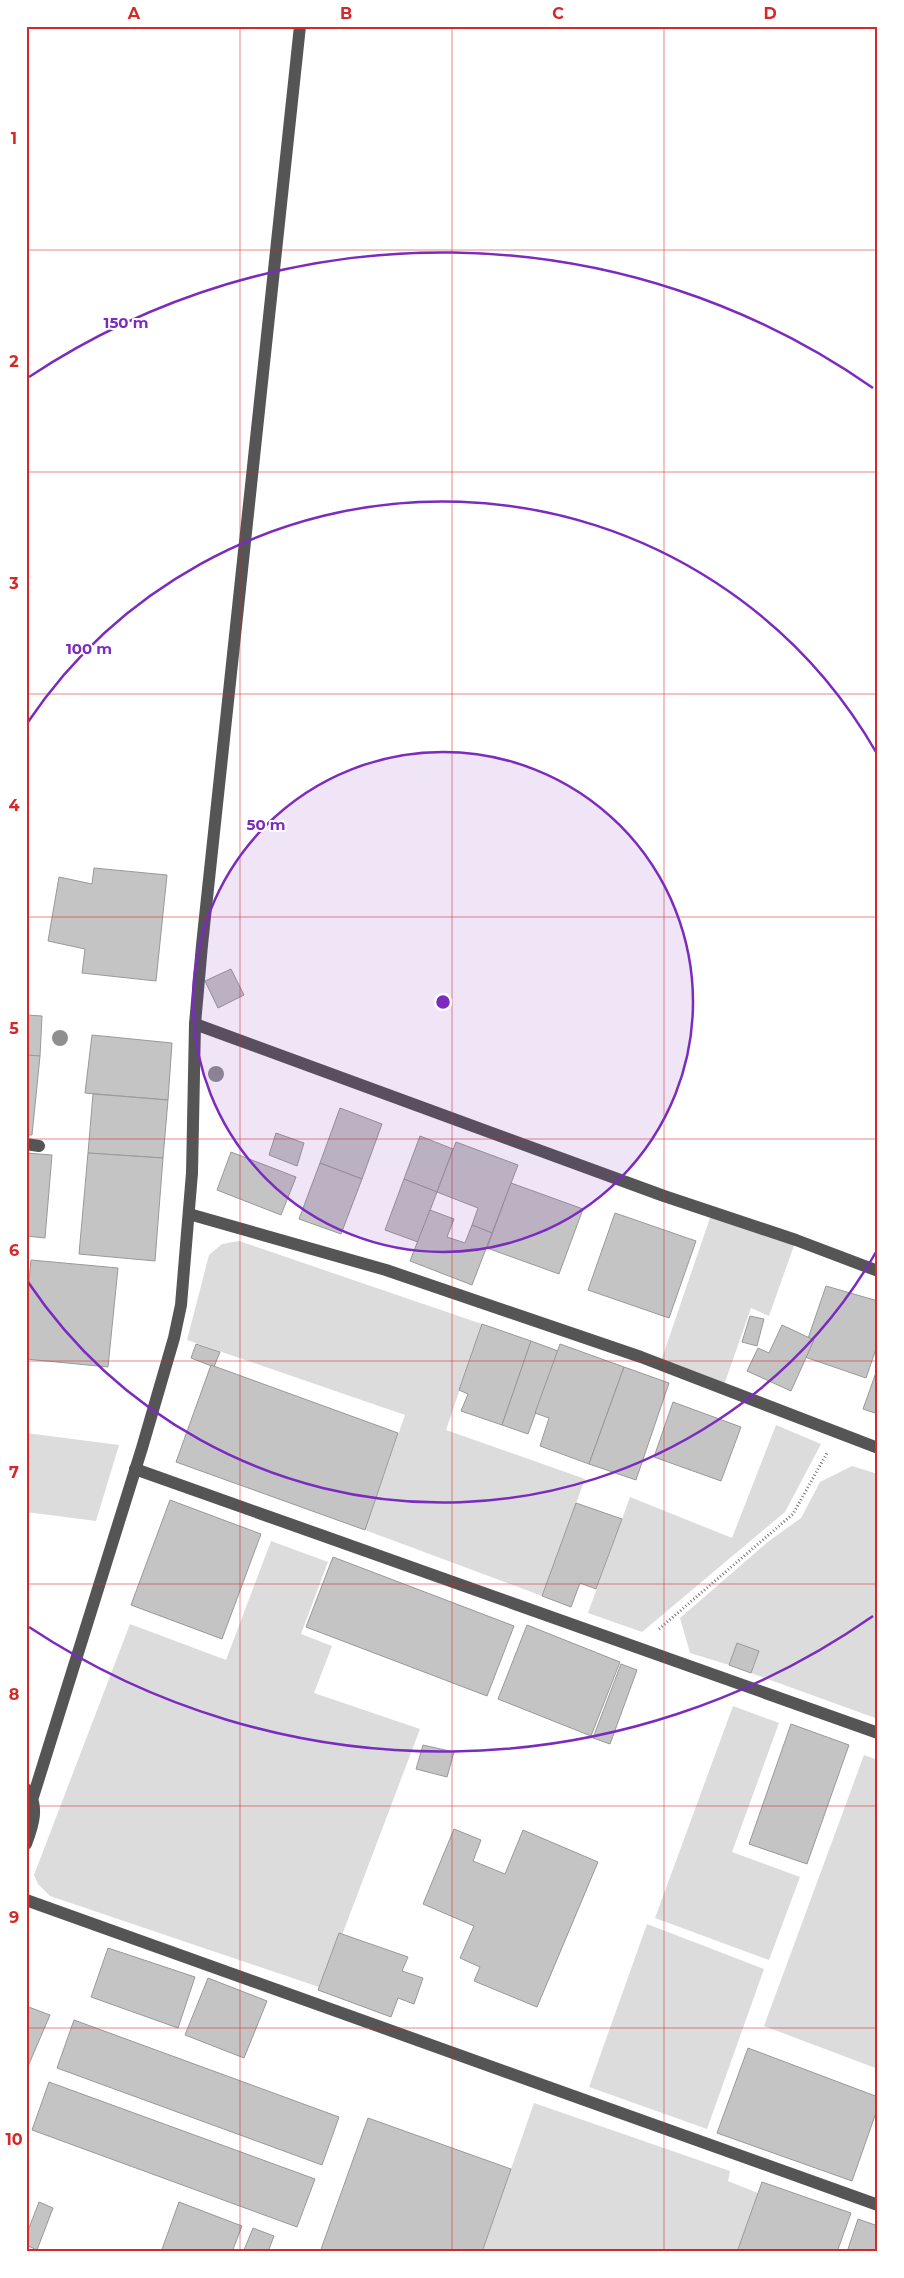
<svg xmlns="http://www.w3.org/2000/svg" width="904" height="2278" viewBox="0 0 904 2278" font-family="Montserrat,sans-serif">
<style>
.green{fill:#dcdcdc}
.building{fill:#c4c4c4;stroke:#999}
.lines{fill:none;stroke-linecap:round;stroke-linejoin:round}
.path{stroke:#777;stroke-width:3;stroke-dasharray:1 2.5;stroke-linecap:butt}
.minor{stroke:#555;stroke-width:12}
.tree{fill:#8f8f8f}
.grid{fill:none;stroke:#d62828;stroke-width:1;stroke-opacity:0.55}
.ring{fill:none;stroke:#7b2cbf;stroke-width:2.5}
.centre{fill:#7b2cbf;stroke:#fff;stroke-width:2.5}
.ring-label{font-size:15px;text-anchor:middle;font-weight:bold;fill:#7b2cbf;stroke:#fff;stroke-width:4;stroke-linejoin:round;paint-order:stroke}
.neatline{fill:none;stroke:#d62828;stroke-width:2}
.grid-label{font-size:16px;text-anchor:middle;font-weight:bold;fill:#d62828}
</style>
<rect width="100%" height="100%" fill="#fff"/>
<!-- green -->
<g class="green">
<polygon points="712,1212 796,1240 769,1316 751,1308 723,1388 660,1364"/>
<polygon points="239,1241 482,1324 446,1430 585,1479 542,1596 365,1530 405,1415 187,1340 209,1255 222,1244"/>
<polygon points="776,1425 821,1444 785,1512 642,1632 588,1613 630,1497 732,1538"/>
<polygon points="26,1433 119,1445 96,1521 26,1512"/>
<polygon points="852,1466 878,1474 878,1719 751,1673 759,1651 738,1643 729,1665 690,1653 680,1618 769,1541 801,1518 820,1482"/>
<polygon points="271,1541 328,1562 301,1634 332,1646 314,1693 420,1729 322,1988 50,1896 38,1884 34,1875 130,1624 226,1660"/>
<polygon points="733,1706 779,1723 732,1852 800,1877 769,1960 655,1918"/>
<polygon points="864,1755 878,1760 878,2069 764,2026"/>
<polygon points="647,1924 764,1969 707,2129 589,2087"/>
<polygon points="534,2103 730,2171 728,2181 758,2193 737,2252 482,2252"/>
</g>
<!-- building -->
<g class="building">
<polygon points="94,868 167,875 156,981 82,973 85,949 48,941 59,877 92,884"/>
<polygon points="231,969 244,995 218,1008 205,981"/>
<polygon points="26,1015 42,1016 40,1056 26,1055"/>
<polygon points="92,1035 172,1043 168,1100 85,1093"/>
<polygon points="26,1055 40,1056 32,1135 26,1135"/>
<polygon points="93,1094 168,1100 163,1158 88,1153"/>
<polygon points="340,1108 382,1124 362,1179 320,1163"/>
<polygon points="276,1133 304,1143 297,1166 269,1155"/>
<polygon points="420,1136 453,1149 437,1192 404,1179"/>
<polygon points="456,1142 518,1165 492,1233 472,1225 478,1208 437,1192"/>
<polygon points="231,1152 296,1177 281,1215 217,1190"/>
<polygon points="26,1153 52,1155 45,1238 26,1236"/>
<polygon points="88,1153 163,1158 155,1261 79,1254"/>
<polygon points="320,1163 362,1179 341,1234 299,1219"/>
<polygon points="404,1179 437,1192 418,1242 385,1230"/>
<polygon points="511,1183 583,1209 559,1274 487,1248"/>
<polygon points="430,1210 454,1219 447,1237 465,1243 472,1225 492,1233 472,1285 410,1261"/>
<polygon points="615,1213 696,1241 669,1318 588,1290"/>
<polygon points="31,1260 118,1268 108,1367 26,1359 26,1312"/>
<polygon points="826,1286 878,1301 878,1343 866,1378 802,1356"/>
<polygon points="750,1316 764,1319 757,1346 742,1342"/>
<polygon points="482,1324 531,1341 502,1425 461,1411 468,1394 459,1390"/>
<polygon points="782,1325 814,1340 791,1391 747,1371 758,1348 769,1353"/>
<polygon points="531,1341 558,1351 528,1434 502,1425"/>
<polygon points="196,1344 220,1352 214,1367 191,1358"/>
<polygon points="560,1344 624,1367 589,1464 540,1446 549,1418 535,1413"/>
<polygon points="211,1365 398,1433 365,1530 176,1462"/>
<polygon points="624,1367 669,1383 636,1480 589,1464"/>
<polygon points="878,1367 878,1414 863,1409"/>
<polygon points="673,1402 741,1427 721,1481 654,1457"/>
<polygon points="170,1500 261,1534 222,1639 131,1605"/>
<polygon points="576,1503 622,1519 596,1589 580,1583 571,1607 542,1596"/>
<polygon points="333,1557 514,1626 487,1696 306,1627"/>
<polygon points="527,1625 620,1662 591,1736 498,1699"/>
<polygon points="737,1643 759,1651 751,1673 729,1665"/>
<polygon points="621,1664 637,1670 610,1744 593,1738"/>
<polygon points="791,1724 849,1745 807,1864 749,1844"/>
<polygon points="423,1745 454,1752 447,1777 416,1769"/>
<polygon points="454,1829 481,1840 473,1861 505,1874 523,1830 598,1862 537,2007 474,1981 480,1967 460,1958 474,1926 423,1904"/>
<polygon points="339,1933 408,1957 402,1971 423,1978 414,2004 398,1998 391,2017 318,1990"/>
<polygon points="108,1948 195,1977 178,2028 91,1997"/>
<polygon points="208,1978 267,2001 244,2058 185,2035"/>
<polygon points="26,2006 50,2015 26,2071"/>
<polygon points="74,2020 339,2117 322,2165 57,2068"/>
<polygon points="748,2048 878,2097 878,2107 852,2181 717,2133"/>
<polygon points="49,2082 315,2179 297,2227 32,2130"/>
<polygon points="368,2118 511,2169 482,2252 320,2252"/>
<polygon points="762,2182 851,2213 837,2252 737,2252"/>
<polygon points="39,2202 53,2208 37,2250 26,2245 26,2227 29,2228"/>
<polygon points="179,2202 242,2226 232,2252 161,2252"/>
<polygon points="858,2219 878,2226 878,2252 847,2252"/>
<polygon points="253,2228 274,2236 268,2252 244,2250"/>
</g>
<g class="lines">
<!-- path -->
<polyline class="path" points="659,1629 793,1514 827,1453"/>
<!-- minor -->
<g class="minor">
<polyline points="195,1024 664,1196 796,1240 878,1271"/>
<polyline points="26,1144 39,1146"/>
<polyline points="189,1214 386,1270 641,1357 878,1448"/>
<polyline points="135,1469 878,1733"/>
<path d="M26 1789C40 1805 33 1826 26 1844"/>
<polyline points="33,1797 142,1448 174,1338 181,1305 192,1173 195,1024 202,945 300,26"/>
<polyline points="26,1900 878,2205"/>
</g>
</g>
<!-- trees -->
<g class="tree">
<circle cx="60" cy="1038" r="8"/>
<circle cx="216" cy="1074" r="8"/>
</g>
<!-- grid -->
<path class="grid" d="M240 26V2252M452 26V2252M664 26V2252M26 250H878M26 472H878M26 694H878M26 917H878M26 1139H878M26 1361H878M26 1584H878M26 1806H878M26 2028H878"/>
<!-- distance rings -->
<circle cx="443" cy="1002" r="250" fill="#7b2cbf" fill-opacity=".12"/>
<g class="ring">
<circle cx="443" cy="1002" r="250"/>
<path d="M876 1252A500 500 0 0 1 28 1282M28 722A500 500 0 0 1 876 752"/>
<path d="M873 1616A750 750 0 0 1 29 1627M29 377A750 750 0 0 1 873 388"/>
</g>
<circle cx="443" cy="1002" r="8" class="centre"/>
<g class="ring-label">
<text x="126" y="328">150 m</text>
<text x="89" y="654">100 m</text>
<text x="266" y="830">50 m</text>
</g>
<!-- border -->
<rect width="904" height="2278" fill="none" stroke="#ffffff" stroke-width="55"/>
<rect x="28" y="28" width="848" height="2222" class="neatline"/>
<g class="grid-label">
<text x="134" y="19">A</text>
<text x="346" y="19">B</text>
<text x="558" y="19">C</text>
<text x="770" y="19">D</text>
<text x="14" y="144">1</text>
<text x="14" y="367">2</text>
<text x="14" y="589">3</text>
<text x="14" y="811">4</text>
<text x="14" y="1034">5</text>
<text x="14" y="1256">6</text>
<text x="14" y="1478">7</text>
<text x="14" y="1700">8</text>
<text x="14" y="1923">9</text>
<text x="14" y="2145">10</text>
</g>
</svg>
